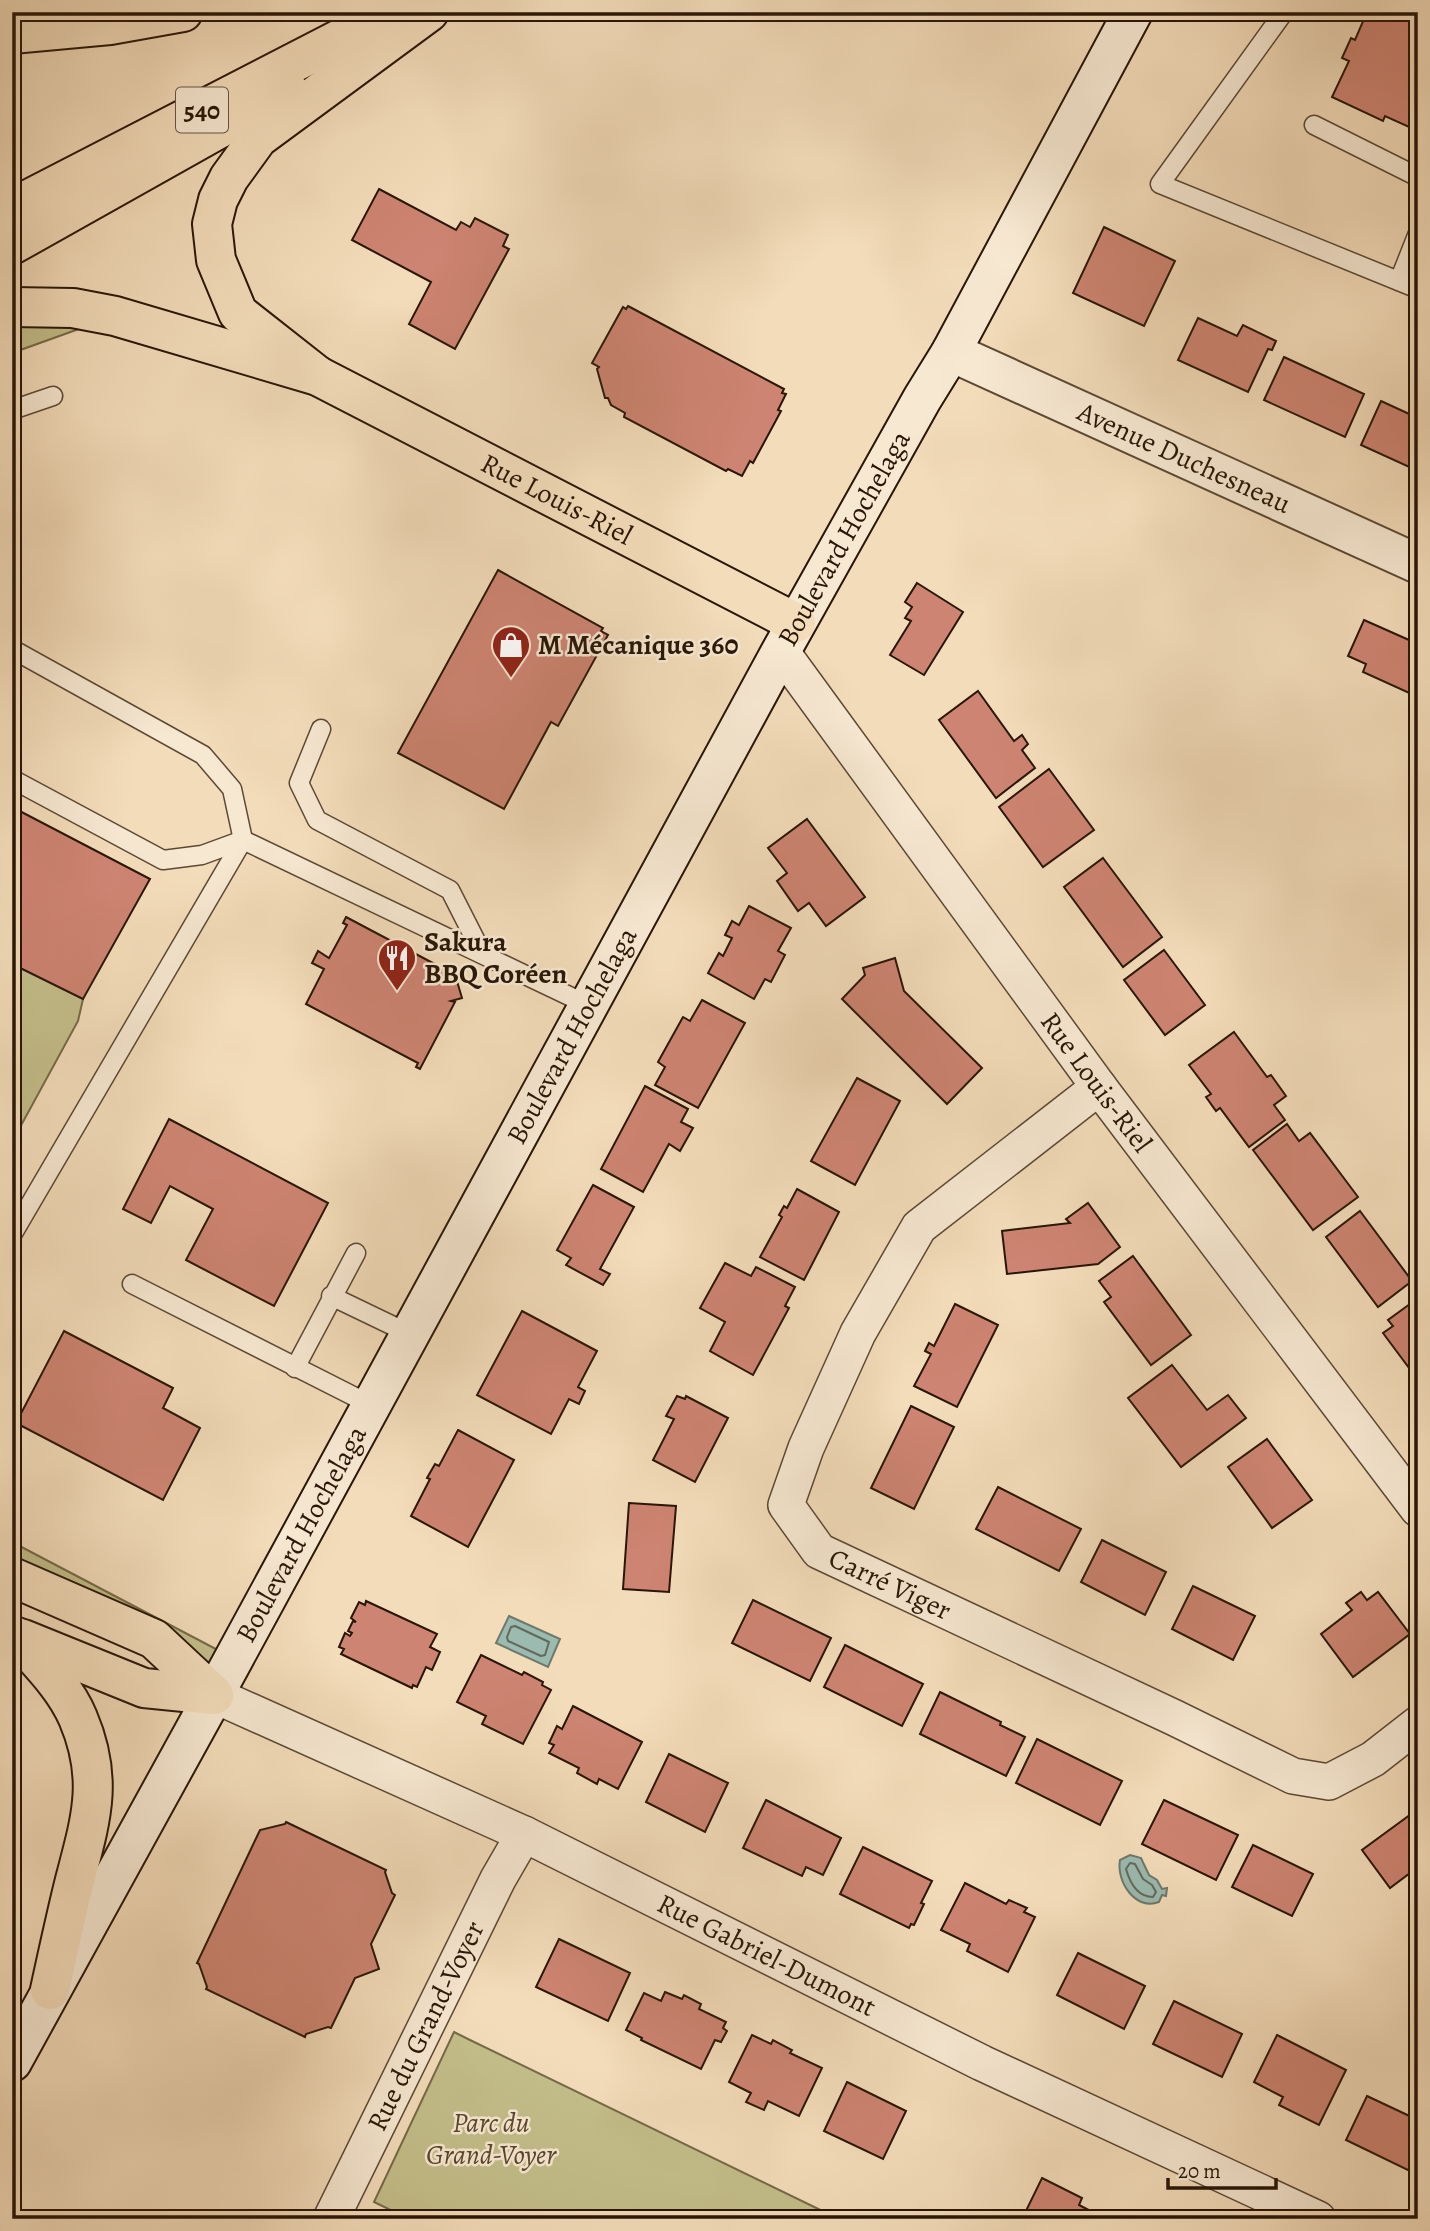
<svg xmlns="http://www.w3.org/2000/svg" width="1430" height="2231" viewBox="0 0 1430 2231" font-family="Alegreya,serif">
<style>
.green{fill:#c3be8a;stroke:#766a48;stroke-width:2}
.water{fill:#9bbbb1;stroke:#6d796d;stroke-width:2}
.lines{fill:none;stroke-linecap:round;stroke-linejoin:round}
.shore{stroke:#62685c;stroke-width:2}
.building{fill:#cd8472;stroke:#291607;stroke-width:2}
.service-casing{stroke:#5c4834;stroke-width:21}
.minor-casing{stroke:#5c4834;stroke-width:38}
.tertiary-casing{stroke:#5c4834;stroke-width:42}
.secondary-casing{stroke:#291607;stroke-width:42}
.trunk-casing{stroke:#291607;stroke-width:42}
.motorway-casing{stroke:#291607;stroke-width:42}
.service{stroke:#f7e8d2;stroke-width:18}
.minor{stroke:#f7e8d2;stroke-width:35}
.tertiary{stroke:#f7e8d2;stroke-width:38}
.secondary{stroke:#f7e8d2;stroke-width:38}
.trunk{stroke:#f3dcba;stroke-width:38}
.motorway{stroke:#f3dcba;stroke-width:38}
.labels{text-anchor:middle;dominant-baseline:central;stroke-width:5;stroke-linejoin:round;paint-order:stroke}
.shield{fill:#f7e8d2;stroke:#675544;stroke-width:2}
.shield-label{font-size:26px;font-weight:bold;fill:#291607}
.street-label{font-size:28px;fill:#291607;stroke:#f7e8d2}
.poi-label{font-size:28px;font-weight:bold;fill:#291607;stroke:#f7e8d2;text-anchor:start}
.park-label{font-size:28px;font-style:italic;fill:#57482e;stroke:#f7e8d2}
</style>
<rect width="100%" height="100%" fill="#f3dcba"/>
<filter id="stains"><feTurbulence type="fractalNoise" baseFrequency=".00286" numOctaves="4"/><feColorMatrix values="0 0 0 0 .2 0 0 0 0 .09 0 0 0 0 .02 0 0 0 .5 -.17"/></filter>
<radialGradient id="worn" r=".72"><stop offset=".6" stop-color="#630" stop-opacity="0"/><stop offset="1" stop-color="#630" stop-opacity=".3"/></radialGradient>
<!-- green -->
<g class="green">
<polygon points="12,307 115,316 12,353"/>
<polygon points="12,964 83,999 78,1021 12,1142"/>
<polygon points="12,1542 233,1658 214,1695 12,1577"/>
<polygon points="454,2032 470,2040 839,2219 409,2219 374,2202"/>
</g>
<!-- water -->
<g class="water">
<polygon points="509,1616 560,1639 548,1667 496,1643"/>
<path d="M1130 1855 1141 1858 1149 1875 1157 1880 1162 1889 1167 1888 1166 1896 1162 1895 1159 1902C1135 1911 1116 1881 1120 1860Z"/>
</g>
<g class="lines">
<!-- shore -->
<g class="shore">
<polygon points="515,1626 549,1642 545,1655 541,1656 508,1641 507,1637 511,1627"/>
<path d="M1130 1863 1135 1864 1143 1879 1152 1885 1156 1892 1153 1897C1137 1897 1130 1883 1126 1869Z"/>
</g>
</g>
<!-- building -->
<g class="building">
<polygon points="1367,12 1418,12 1418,131 1385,116 1383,121 1332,97 1349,61 1342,58 1351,38 1355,40"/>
<polygon points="379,189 456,230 461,222 470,227 475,218 508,235 503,246 509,249 455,349 409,324 431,282 352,240"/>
<polygon points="1104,227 1175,261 1144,326 1073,293"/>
<polygon points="628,306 784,389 782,393 786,394 778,410 781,411 753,463 750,461 742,476 728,469 726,471 624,417 625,413 611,405 608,398 605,398 597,369 599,367 592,363 623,307 626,309"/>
<polygon points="1198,318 1237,336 1243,325 1276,341 1272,350 1268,349 1248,392 1178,360"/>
<polygon points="1284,357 1364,394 1345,437 1264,400"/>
<polygon points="1381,401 1418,418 1418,471 1361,445"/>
<polygon points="498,570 603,628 601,631 608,635 558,726 551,722 504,809 398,753"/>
<polygon points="917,583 963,612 924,675 890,655 911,621 905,618 912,607 905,602"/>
<polygon points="1364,620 1418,644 1418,697 1363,672 1366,664 1348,656"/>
<polygon points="978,691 1014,741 1022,735 1028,744 1022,750 1035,768 996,798 939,720"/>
<polygon points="1049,769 1094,830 1043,867 999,807"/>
<polygon points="12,807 150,879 83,999 12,964 12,922 15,917 12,915"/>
<polygon points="807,819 865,897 826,926 809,903 798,911 777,881 787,873 768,848"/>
<polygon points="1103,858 1162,937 1123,967 1064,887"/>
<polygon points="749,906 791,928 778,951 785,955 771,982 765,979 754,999 708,973 719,953 723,956 732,938 725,935 732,921 739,925"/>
<polygon points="346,917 446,970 443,975 454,971 462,998 451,1001 455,1002 420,1069 416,1067 418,1063 306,1004 324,969 312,963 318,951 329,958 347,925 343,923"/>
<polygon points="1164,950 1205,1005 1165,1035 1124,980"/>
<polygon points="895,958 904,991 982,1068 947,1104 842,999 865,975 863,968"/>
<polygon points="702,1000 745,1023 698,1108 655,1085 665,1067 658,1062 683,1017 690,1021"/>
<polygon points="1234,1032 1267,1077 1271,1075 1286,1096 1274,1105 1285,1120 1249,1147 1220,1108 1216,1111 1206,1097 1211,1094 1189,1065"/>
<polygon points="857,1078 900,1101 855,1185 811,1161"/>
<polygon points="645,1086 688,1109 681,1122 693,1128 680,1151 669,1144 643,1192 601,1169"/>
<polygon points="169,1119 328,1203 274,1306 186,1260 213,1209 170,1186 151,1223 123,1209"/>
<polygon points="1287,1124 1299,1141 1310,1133 1358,1197 1313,1230 1253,1150"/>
<polygon points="593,1185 634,1207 600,1269 610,1274 603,1285 566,1265 571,1258 557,1250"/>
<polygon points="797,1189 839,1212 804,1280 760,1257 782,1217 779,1215 784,1206 787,1208"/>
<polygon points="1088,1203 1120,1247 1098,1264 1007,1274 1002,1231 1070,1223 1066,1219"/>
<polygon points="1360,1211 1412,1281 1378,1307 1326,1237"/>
<polygon points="1133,1256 1191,1335 1151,1365 1104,1302 1111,1297 1099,1281"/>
<polygon points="725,1263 751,1276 756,1267 795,1287 785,1306 789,1308 753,1375 710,1351 725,1322 700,1308"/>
<polygon points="1414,1301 1418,1306 1418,1380 1383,1333 1393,1326 1388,1320"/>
<polygon points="955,1304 998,1325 957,1407 914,1386 931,1354 925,1351 929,1343 934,1346"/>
<polygon points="522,1311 597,1351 578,1387 585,1391 579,1404 569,1399 551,1434 477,1395"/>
<polygon points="64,1331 173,1388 163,1408 200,1428 163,1500 16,1423"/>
<polygon points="1172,1365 1207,1410 1228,1395 1246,1418 1181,1467 1128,1398"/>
<polygon points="677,1396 685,1399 686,1396 728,1418 695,1482 653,1460 674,1419 666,1416"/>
<polygon points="911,1406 954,1427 914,1509 871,1488"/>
<polygon points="458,1430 514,1460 468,1547 411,1516 430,1479 427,1478 435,1464 439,1466"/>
<polygon points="1267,1439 1312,1500 1272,1528 1228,1467"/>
<polygon points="998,1487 1081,1529 1059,1571 976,1529"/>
<polygon points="629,1503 676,1506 669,1592 623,1589"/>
<polygon points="1102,1540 1166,1572 1145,1615 1081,1582"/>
<polygon points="1193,1586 1255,1616 1233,1660 1172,1629"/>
<polygon points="1361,1592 1367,1600 1378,1592 1410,1634 1353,1677 1321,1634 1352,1610 1346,1603"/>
<polygon points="753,1600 831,1638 810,1681 732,1643"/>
<polygon points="366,1601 437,1634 430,1647 440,1652 432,1670 426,1667 417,1687 413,1685 412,1688 341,1654 344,1649 339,1647 345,1633 350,1636 352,1633 348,1631 353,1621 356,1622 351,1618 359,1602 365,1605"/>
<polygon points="845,1645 923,1684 902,1726 824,1687"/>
<polygon points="481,1655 522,1675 524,1672 543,1682 542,1685 551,1690 523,1744 482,1724 486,1716 457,1702"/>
<polygon points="940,1692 1001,1722 1000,1725 1025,1737 1006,1776 920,1734"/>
<polygon points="573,1706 642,1742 618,1789 599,1779 597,1784 577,1773 579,1768 549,1753 554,1745 549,1743 557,1726 562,1729"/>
<polygon points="1037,1739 1122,1781 1100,1825 1016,1783"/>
<polygon points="669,1754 728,1783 705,1832 646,1802"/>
<polygon points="766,1800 841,1838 823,1875 806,1867 802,1876 743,1848"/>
<polygon points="1164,1800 1238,1835 1216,1880 1142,1844"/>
<polygon points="1418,1809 1418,1867 1390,1888 1362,1850"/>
<polygon points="286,1822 386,1870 385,1872 392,1893 395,1895 371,1944 379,1969 355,1978 331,2028 328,2027 306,2034 305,2037 206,1989 207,1987 199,1964 197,1963 260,1830 285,1824"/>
<polygon points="1253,1845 1313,1874 1292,1916 1232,1887"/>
<polygon points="863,1847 932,1881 921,1903 924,1904 914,1925 911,1924 909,1928 840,1894"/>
<polygon points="965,1883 1006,1904 1009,1900 1027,1908 1024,1912 1035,1917 1008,1972 967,1951 970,1944 941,1930"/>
<polygon points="559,1939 630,1973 608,2021 536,1987"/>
<polygon points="1078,1953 1145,1986 1124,2029 1057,1995"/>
<polygon points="665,1992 682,1999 684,1995 701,2004 699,2009 726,2022 723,2028 727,2031 721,2042 715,2040 701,2069 641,2040 642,2038 626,2030 644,1993 661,2001"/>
<polygon points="1174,2001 1242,2034 1222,2077 1153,2044"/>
<polygon points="752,2035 771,2044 773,2040 792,2050 790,2053 822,2068 799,2116 768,2101 764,2110 746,2102 751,2093 729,2082"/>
<polygon points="1277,2035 1346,2070 1319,2125 1279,2105 1283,2097 1254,2082"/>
<polygon points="847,2082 906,2111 883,2159 824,2131"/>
<polygon points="1367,2096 1418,2120 1418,2165 1414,2173 1346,2140"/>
<polygon points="1042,2178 1082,2198 1079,2205 1106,2219 1022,2219"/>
</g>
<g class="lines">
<defs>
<g id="service">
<polyline points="1284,12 1160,184 1418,289"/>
<polyline points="1314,125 1418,177"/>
<polyline points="1399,281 1418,233"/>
<polyline points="12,410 53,396"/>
<polyline points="12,649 203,755 232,789 243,840 12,1235"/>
<polyline points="321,729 299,783 317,820 450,890 482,953"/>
<polyline points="12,779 163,860 202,855 243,840 588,1005"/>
<polyline points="132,1284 371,1405"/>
<polyline points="331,1296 410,1334"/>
<polyline points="295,1368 356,1253"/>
</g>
<g id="minor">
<path id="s1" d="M781 651 1099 1087 1418 1509"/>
<path id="s2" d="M1099 1087 919 1227 858 1333 806 1448 786 1505 819 1551 1175 1718 1293 1776 1329 1782 1373 1759 1418 1724"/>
<path id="s3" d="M214 1695 524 1834 982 2063 1318 2219"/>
<path id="s4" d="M331 2219 498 1879 524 1834"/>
</g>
<g id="tertiary">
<path id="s5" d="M951 352 1418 564"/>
</g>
<g id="secondary">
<path id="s6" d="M12 2062 214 1695 781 651 922 399 951 352 1133 12"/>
</g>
<g id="trunk">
<path id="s7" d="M12 307 73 308 115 316 318 376 796 623"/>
<polyline points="12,1577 154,1639 214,1695"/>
</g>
<g id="motorway">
<polyline points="12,34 110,25 183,12"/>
<polyline points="12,208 392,12"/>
<polyline points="12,245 288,90"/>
<polyline points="318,376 238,313 216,260 212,224 218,200 229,178 258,138 429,12"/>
<path d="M17 1637C38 1661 65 1687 78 1718 104 1779 91 1819 75 1880 66 1916 58 1953 50 1990"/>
<polyline points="23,1639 144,1688 214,1695"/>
</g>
</defs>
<!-- service casing -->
<use href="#service" class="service-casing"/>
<!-- minor casing -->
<use href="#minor" class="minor-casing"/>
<!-- tertiary casing -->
<use href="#tertiary" class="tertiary-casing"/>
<!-- secondary casing -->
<use href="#secondary" class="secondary-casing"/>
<!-- trunk casing -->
<use href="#trunk" class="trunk-casing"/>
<!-- motorway casing -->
<use href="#motorway" class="motorway-casing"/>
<!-- service -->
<use href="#service" class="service"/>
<!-- minor -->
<use href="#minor" class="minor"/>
<!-- tertiary -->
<use href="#tertiary" class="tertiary"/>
<!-- secondary -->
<use href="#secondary" class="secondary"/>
<!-- trunk -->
<use href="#trunk" class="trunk"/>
<!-- motorway -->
<use href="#motorway" class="motorway"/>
</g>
<!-- icons -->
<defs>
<symbol id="shop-pin" viewBox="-11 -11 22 30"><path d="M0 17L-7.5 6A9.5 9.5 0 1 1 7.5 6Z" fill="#8f2418" stroke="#f7e8d2"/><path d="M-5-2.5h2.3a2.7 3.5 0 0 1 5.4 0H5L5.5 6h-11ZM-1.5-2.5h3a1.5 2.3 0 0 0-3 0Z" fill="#fff"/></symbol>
<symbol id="restaurant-pin" viewBox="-11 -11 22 30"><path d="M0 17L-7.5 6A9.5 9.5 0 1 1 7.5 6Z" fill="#8f2418" stroke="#f7e8d2"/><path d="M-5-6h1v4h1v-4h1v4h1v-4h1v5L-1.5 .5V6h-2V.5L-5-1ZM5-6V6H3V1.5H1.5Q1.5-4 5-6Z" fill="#fff"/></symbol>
</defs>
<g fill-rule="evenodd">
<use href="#shop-pin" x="489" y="623" width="44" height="60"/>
<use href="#restaurant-pin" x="375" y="936" width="44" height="60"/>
</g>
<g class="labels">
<!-- shield labels -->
<rect class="shield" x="176" y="87.5" width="52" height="45" rx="5"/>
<g class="shield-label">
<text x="202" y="110">540</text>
</g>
<!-- street labels -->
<g class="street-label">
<text stroke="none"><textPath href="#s5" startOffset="256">Avenue Duchesneau</textPath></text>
<text stroke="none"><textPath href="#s7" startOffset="584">Rue Louis-Riel</textPath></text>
<text stroke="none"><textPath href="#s6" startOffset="1736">Boulevard Hochelaga</textPath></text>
<text stroke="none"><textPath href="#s6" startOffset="1169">Boulevard Hochelaga</textPath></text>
<text stroke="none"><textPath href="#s1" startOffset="534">Rue Louis-Riel</textPath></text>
<text stroke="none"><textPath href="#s6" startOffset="602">Boulevard Hochelaga</textPath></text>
<text stroke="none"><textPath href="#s2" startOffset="672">Carré Viger</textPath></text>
<text stroke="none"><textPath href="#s3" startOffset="611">Rue Gabriel-Dumont</textPath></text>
<text stroke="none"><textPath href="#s4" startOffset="215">Rue du Grand-Voyer</textPath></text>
</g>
<!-- poi labels -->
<g class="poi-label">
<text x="538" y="645">M Mécanique 360</text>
<text x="424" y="942">Sakura<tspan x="424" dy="32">BBQ Coréen</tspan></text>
</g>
<!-- park labels -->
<g class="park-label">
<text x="491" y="2123">Parc du<tspan x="491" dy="32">Grand-Voyer</tspan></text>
</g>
</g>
<!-- margin -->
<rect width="1430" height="2231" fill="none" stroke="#f3dcba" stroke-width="42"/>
<rect x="14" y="14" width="1402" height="2203" fill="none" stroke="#291607" stroke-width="3.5"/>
<rect x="21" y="21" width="1388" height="2189" fill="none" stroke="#291607" stroke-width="2"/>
<!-- scale -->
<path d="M1168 2178v10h108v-10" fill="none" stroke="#291607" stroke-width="3.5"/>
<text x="1178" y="2178" font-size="21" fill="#291607" stroke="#f7e8d2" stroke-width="5" paint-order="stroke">20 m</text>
<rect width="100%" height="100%" filter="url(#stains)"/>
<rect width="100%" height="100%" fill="url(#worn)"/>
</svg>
